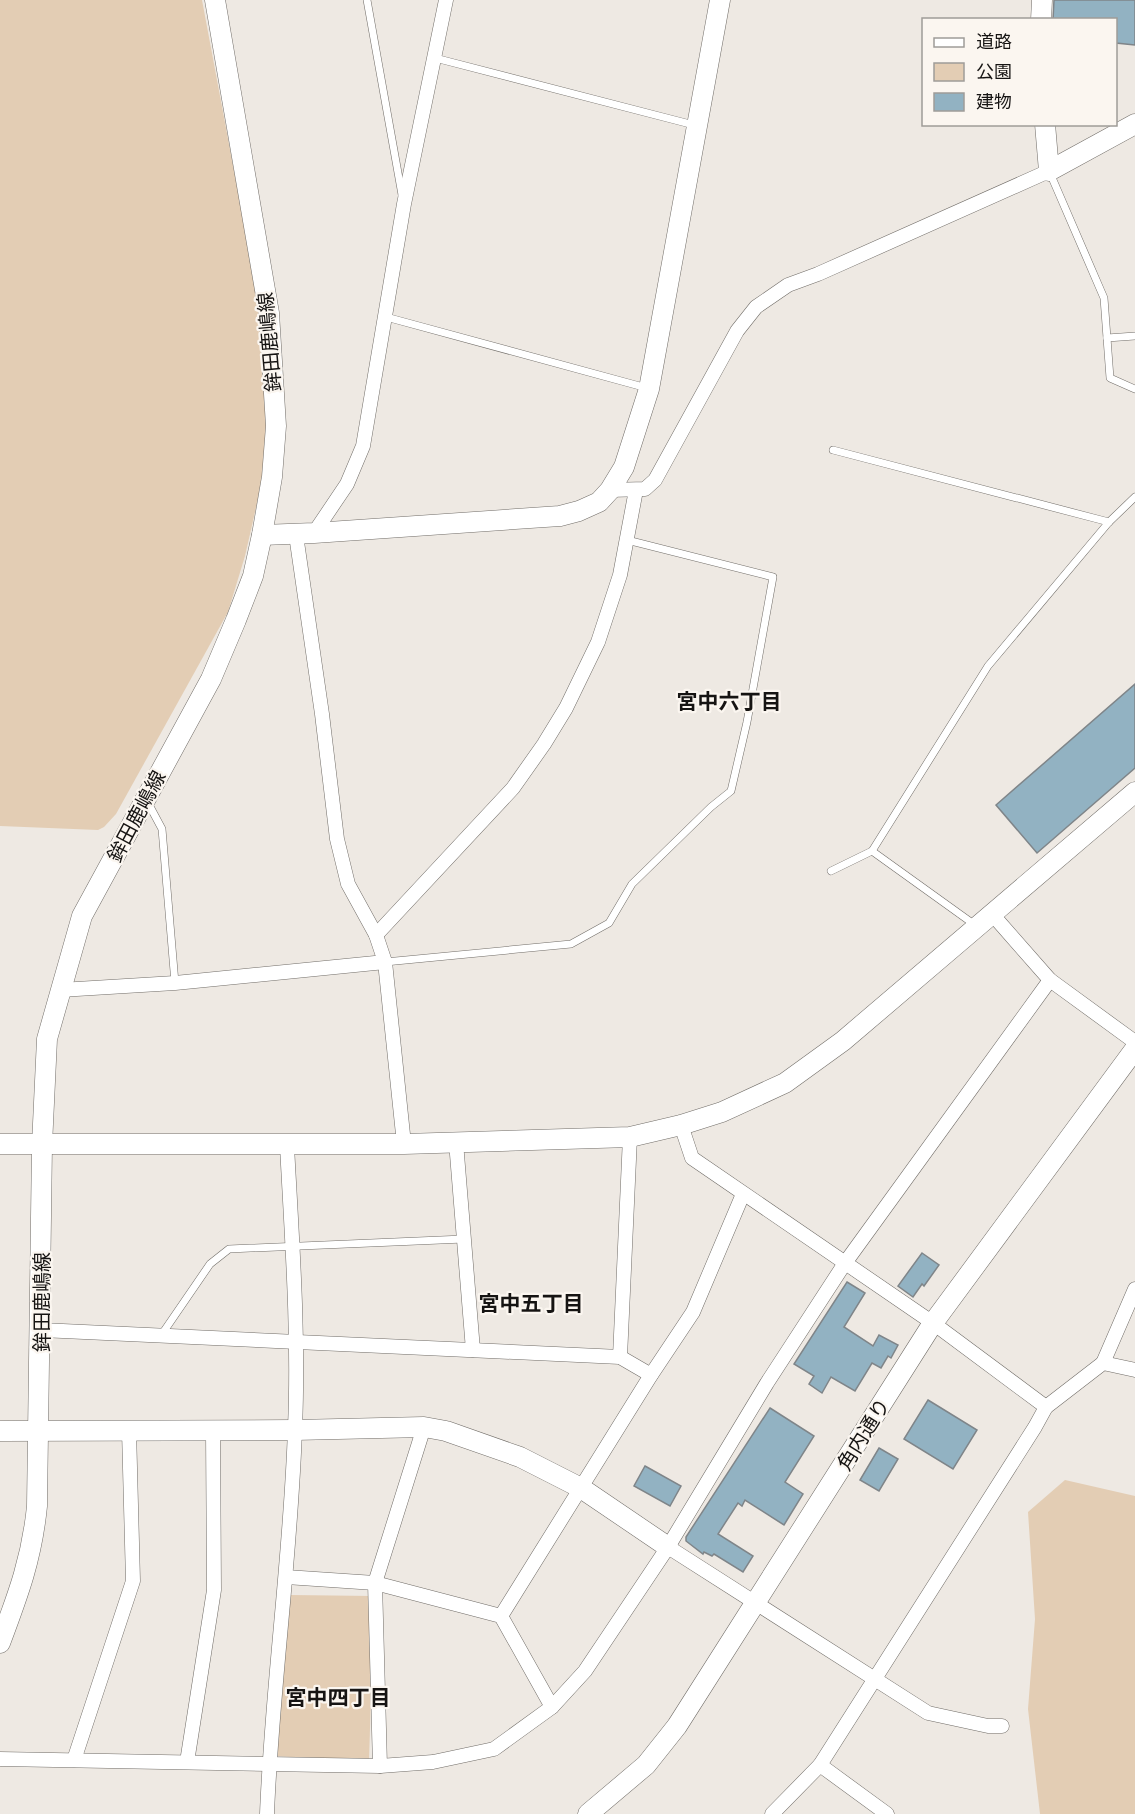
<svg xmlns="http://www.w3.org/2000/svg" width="1135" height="1814" viewBox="0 0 1135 1814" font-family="'IBM Plex Sans','Noto Sans JP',sans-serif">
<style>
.green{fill:#e3cdb4}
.building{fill:#92b2c2;stroke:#7f8589;stroke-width:1.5}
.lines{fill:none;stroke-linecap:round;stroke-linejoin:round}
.lane-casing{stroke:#716d68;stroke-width:8}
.street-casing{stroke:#716d68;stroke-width:15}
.secondary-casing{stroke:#716d68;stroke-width:21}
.lane{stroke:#fff;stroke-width:7}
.street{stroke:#fff;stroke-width:14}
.secondary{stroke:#fff;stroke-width:20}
.labels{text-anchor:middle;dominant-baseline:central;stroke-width:4.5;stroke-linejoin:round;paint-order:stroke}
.street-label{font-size:20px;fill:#161413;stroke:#fbf6f0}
.neighbourhood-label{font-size:21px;font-weight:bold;fill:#161413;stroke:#fbf6f0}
</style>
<rect width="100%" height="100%" fill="#eee9e3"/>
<!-- green -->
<g class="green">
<polygon points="0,0 202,0 260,309 267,428 263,477 245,556 228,612 116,814 104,827 98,830 0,826"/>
<polygon points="1065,1480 1135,1496 1135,1814 1040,1814 1028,1709 1035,1619 1028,1512"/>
<polygon points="290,1595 374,1596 369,1762 276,1756"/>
</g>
<!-- building -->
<g class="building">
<polygon points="1054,0 1135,0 1135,45 1116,43 1116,20 1053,20"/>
<polygon points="1135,684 1135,768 1037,853 996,805"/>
<polygon points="922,1253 939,1265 924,1286 922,1284 913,1297 898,1286"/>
<polygon points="847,1282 865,1293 844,1327 873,1346 879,1335 898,1345 891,1358 888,1356 881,1368 872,1363 855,1391 831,1377 822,1393 809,1384 814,1376 794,1364"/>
<polygon points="928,1400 977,1430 953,1469 904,1439"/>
<polygon points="770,1408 814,1436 785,1482 803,1494 784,1525 745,1500 742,1506 738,1503 718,1534 753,1556 743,1572 714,1554 712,1556 704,1552 703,1554 686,1541 686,1537"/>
<polygon points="879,1448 898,1459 879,1491 860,1480"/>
<polygon points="645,1466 681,1486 670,1506 634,1486"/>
</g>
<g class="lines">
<defs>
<g id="lane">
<polyline points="367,0 402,195"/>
<polyline points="435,58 694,125"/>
<polyline points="1050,173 1104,298 1110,378 1135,389"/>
<polyline points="386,317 647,388"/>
<polyline points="1107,338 1135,336"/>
<polyline points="833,450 1109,522"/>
<polyline points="147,801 162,829 175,983"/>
<polyline points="872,851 975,925"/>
<polyline points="831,871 872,851 988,666 1109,522 1135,497"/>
<polyline points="385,962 571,944 609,923 632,884 711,807 731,791 747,722 773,577 627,540"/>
<polyline points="162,1334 210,1264 229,1249 464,1239"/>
</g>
<g id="street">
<polyline points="610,490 645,489 655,480 737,331 756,307 788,285 818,274 1049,171"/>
<polyline points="314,533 347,484 363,446 404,204 446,0"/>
<polyline points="992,914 1050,980 1135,1042"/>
<polyline points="376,935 513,788 544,744 566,708 598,642 620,575 636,490"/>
<polyline points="385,962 404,1144"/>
<polyline points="60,990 175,983 385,962 376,935 348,884 337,839 322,714 296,535"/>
<polyline points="681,1125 692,1158 933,1323 1046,1407"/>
<polyline points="456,1142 473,1350"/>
<polyline points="41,1330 620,1357 651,1375"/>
<polyline points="620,1357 630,1137"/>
<polyline points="1103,1363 1135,1289"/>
<polyline points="668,1547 928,1713 988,1726 1002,1726"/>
<polyline points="286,1577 375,1583 501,1616 552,1707"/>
<polyline points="501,1616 651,1375 693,1312 743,1194"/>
<polyline points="0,1759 380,1766 433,1762 494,1749 552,1707 585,1671 668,1547 767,1383 845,1263 1050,980"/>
<polyline points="74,1760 133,1581 129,1430"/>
<polyline points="187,1762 214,1590 213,1430"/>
<polyline points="820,1765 887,1814"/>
<polyline points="380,1766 375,1583 424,1427"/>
<path d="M267 1814C272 1685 291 1557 295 1428 299 1334 292 1240 287 1146"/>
<polyline points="772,1814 820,1765 1035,1427 1046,1407 1103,1363 1135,1370"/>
</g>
<g id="secondary">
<polyline points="1041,20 1042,0"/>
<polyline points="1045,124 1049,171 1135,124"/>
<polyline points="262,535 314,533 560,516 579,511 599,502 610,490 624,467 649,389 720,0"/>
<polyline points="0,1144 404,1144 630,1137 681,1125 722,1112 785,1083 843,1041 1135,792"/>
<polyline points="0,1431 295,1430 424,1427 446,1431 520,1457 581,1488 668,1547"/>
<path d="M0 1643C18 1595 32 1558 37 1506L42 1145 47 1039 82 916 211 679 236 620 253 576 262 535 272 477 276 426 269 313 215 0"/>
<polyline points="588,1814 646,1765 677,1726 933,1323 1135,1049"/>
</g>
</defs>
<!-- lane casing -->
<use href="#lane" class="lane-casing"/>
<!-- street casing -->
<use href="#street" class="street-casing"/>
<!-- secondary casing -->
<use href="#secondary" class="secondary-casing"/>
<!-- lane -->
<use href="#lane" class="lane"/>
<!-- street -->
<use href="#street" class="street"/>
<!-- secondary -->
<use href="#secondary" class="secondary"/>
</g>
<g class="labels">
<!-- street labels -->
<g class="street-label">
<text transform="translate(269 342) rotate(-95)">鉾田鹿嶋線</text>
<text transform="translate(136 816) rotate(-62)">鉾田鹿嶋線</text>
<text transform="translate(41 1302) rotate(-90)">鉾田鹿嶋線</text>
<text transform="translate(863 1434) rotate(-58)">角内通り</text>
</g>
<!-- neighbourhood labels -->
<g class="neighbourhood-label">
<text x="729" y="701">宮中六丁目</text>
<text x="531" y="1303">宮中五丁目</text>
<text x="338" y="1697">宮中四丁目</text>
</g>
</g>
<!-- legend -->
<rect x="922" y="18" width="195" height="108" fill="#fbf6f0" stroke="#9f9c98" stroke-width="1.5"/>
<rect x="934" y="38" width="30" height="9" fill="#ffffff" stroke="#9f9c98" stroke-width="1.5"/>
<text x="976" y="48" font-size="18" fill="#161413">道路</text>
<rect x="934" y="63" width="30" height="18" fill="#e3cdb4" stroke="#9f9c98" stroke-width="1.5"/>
<text x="976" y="78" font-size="18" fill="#161413">公園</text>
<rect x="934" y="93" width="30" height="18" fill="#92b2c2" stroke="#9f9c98" stroke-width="1.5"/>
<text x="976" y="108" font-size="18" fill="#161413">建物</text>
</svg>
